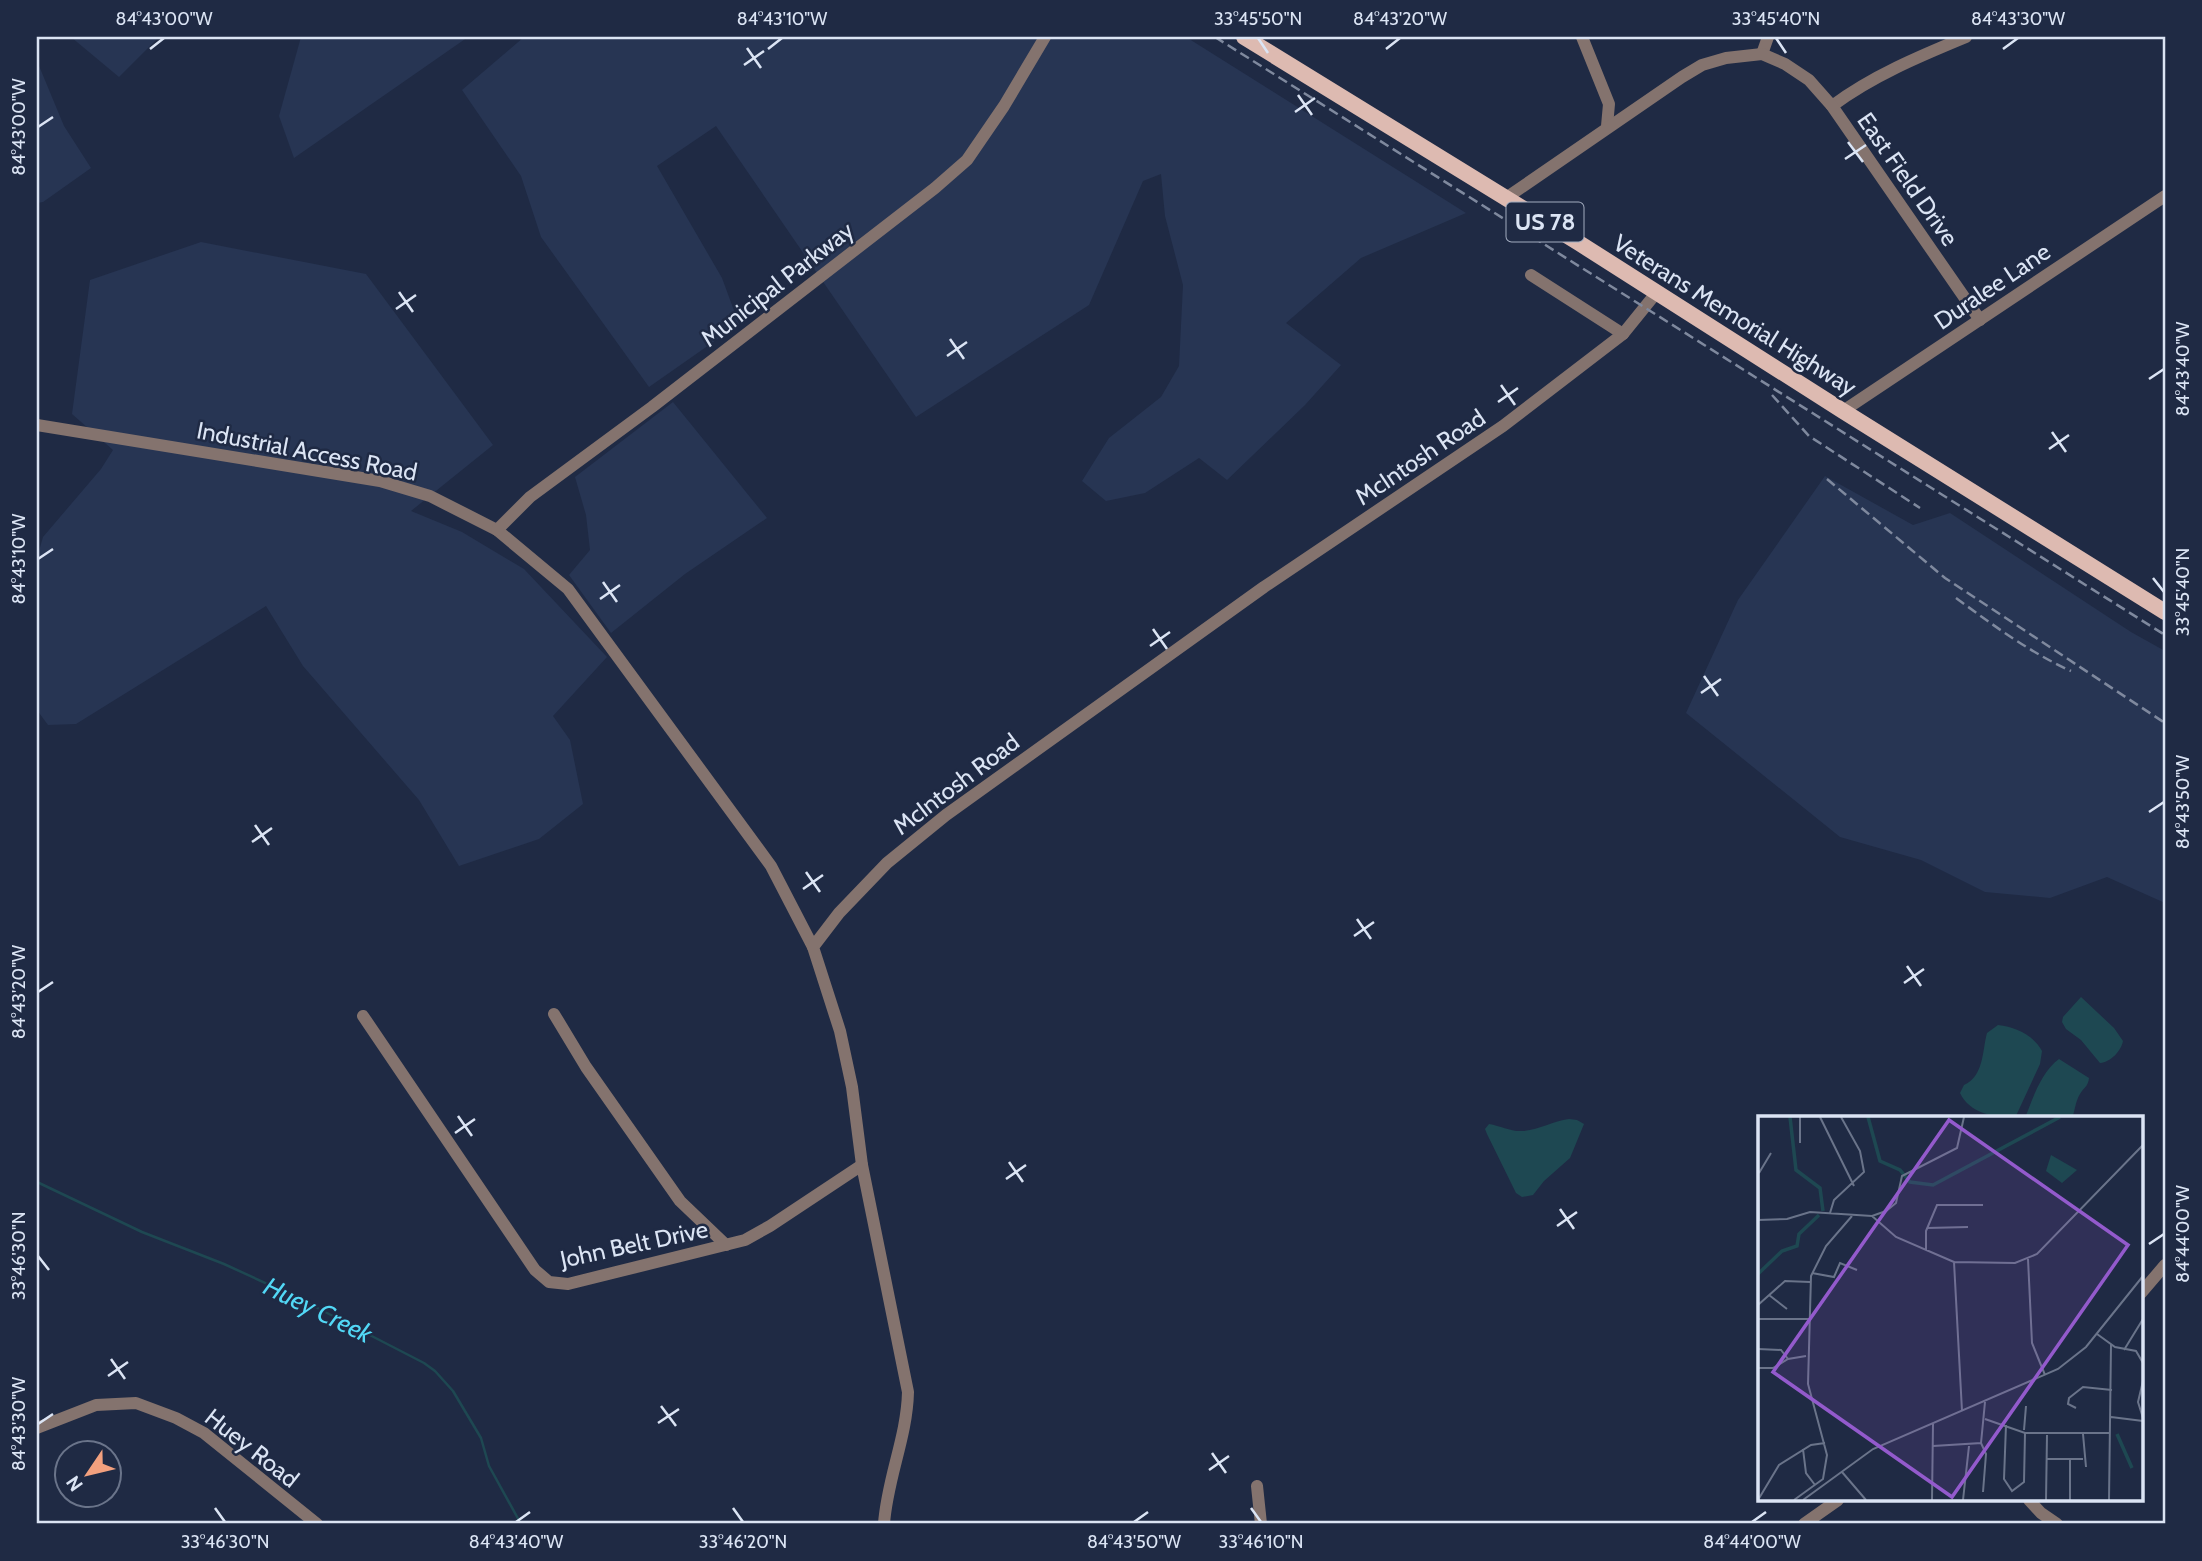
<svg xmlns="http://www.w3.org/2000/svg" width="2202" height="1561" viewBox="0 0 2202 1561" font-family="Cabin,sans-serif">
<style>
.built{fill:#273553}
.water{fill:#1e4852}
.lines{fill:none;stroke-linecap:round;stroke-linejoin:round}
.stream{stroke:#1e4852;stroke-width:2.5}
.minor{stroke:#84736e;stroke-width:12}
.major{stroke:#ddbab1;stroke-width:16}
.rail{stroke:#7f899e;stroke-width:2.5;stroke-dasharray:10 5;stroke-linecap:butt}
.ticks{fill:none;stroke:#dbe4f4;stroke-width:2.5}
.labels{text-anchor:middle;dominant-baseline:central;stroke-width:5;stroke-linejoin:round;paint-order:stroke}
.shield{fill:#1f2a44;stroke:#a3acbf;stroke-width:2}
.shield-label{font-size:23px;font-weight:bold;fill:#dbe4f4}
.street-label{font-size:24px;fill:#dbe4f4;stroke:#1f2a44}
.water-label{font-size:26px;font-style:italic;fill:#52d8f6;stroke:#1f2a44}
.inset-river{fill:none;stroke:#1e4852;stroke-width:3.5}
.inset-road{fill:none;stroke:#6a748a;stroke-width:2}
.view{fill:#935acc;fill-opacity:0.15;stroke:#935acc;stroke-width:3.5}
.inset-edge{fill:none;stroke:#dbe4f4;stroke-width:3.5}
.neatline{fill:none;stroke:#dbe4f4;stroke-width:2.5}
.ticks-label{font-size:18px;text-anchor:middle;fill:#dbe4f4}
</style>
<rect width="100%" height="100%" fill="#1f2a44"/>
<!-- built -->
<g class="built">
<polygon points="71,37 159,37 119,77"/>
<polygon points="301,37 468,37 294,158 279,116"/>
<polygon points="524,37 1186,37 1466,213 1361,258 1286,323 1341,365 1305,405 1227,480 1199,458 1145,493 1106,501 1082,481 1109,438 1161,397 1179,366 1183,285 1165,216 1161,174 1143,181 1089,305 916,417 716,126 657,166 722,278 739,324 649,387 541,237 521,176 462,90"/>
<polygon points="37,61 64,126 91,168 43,202 37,203"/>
<polygon points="201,242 366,274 493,445 411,511 462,532 524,569 607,657 553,716 570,740 583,804 539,839 459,866 419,800 303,666 266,606 76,724 48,725 37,710 37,558 43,537 101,469 113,450 72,414 90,280"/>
<polygon points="673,402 767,518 685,574 611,633 569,575 590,550 586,515 575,477"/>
<polygon points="1825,476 1913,525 1950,513 2131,632 2165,651 2165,903 2107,877 2050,898 1985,892 1921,860 1840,837 1686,713 1738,600"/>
</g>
<!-- water -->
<g class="water">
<path d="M2081 997 2114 1028 2123 1041C2121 1051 2111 1062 2100 1063L2081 1040 2066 1029 2062 1022 2063 1017Z"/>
<path d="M1998 1025C2016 1027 2033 1035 2042 1051L2040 1064 2015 1118C1995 1118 1969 1113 1960 1093L1964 1085C1984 1076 1982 1052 1987 1033Z"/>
<path d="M2059 1059 2089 1078C2088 1087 2084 1087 2080 1094 2075 1102 2075 1111 2072 1118H2025C2033 1098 2041 1072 2059 1059Z"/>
<path d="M1569 1119 1577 1120 1584 1124 1570 1158 1544 1181 1533 1195 1522 1197 1516 1193 1487 1134 1485 1129 1489 1124C1501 1126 1511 1132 1523 1131 1539 1130 1553 1121 1569 1119Z"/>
</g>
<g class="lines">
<!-- stream -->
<polyline class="stream" points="37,1182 142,1232 224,1264 298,1298 424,1363 435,1371 453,1391 481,1438 489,1466 521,1524"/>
<!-- minor -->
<g class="minor">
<polyline points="1582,37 1609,104 1607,126"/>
<polyline points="1762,54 1768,37"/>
<path d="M1832 106C1872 76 1920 56 1966 37"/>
<polyline points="1506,198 1682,77 1702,65 1726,58 1762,54 1785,64 1809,80 1832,106 1980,320"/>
<polyline points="1531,275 1623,334"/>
<polyline points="1843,411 2165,196"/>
<polyline points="37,425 380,481 430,496 497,530 568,589 771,866 813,947"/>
<polyline points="497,530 530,497 652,407 935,188 967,160 1004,106 1045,37"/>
<polyline points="554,1014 586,1067 680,1201 726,1245"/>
<polyline points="363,1016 535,1270 549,1282 568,1284 745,1240 770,1226 862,1165"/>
<polyline points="2141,1293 2165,1265"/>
<polyline points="37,1428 96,1405 136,1403 176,1418 204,1433 317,1524"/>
<polyline points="1257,1486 1261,1524"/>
<polyline points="2029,1500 2041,1513 2057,1524"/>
<path d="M884 1524C887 1479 907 1437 908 1392L862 1165 852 1087 840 1031 813 947 839 913 887 863 946 815 1264 587 1503 426 1623 334 1657 292"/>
<polyline points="1804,1524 1838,1500"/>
</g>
<!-- major -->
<polyline class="major" points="1244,37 1579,243 1843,411 2165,612"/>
<!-- rail -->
<g class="rail">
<polyline points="1215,37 2165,635"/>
<polyline points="1772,395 1809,436 1920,508"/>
<polyline points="1827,479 1945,578 2165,723"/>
<path d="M1956 598C1993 625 2029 652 2071 671"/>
</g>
</g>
<!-- ticks -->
<path class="ticks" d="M1258 38 1268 53M1776 38 1786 53M747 48 761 68M150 49 164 38M768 49 782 38M1386 49 1400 38M2003 49 2018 38M744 65 764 51M1298 95 1312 115M1295 112 1315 98M38 127 53 117M1848 142 1863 162M1845 159 1866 145M399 292 413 312M396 309 416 295M950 339 964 359M947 356 967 342M2149 379 2164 369M1501 385 1515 405M1498 402 1518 388M2052 432 2066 452M2049 449 2069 435M38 559 53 549M2153 578 2164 592M603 582 617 602M600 599 620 585M1153 629 1167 649M1150 646 1170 632M1704 676 1718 696M1701 693 1721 679M2149 812 2164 802M255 825 269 845M252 842 272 828M806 872 820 892M803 889 823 875M1357 919 1371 939M1354 936 1374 922M1907 966 1921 986M1904 983 1924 969M38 992 53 982M458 1116 472 1136M455 1133 475 1119M1009 1162 1023 1182M1006 1179 1026 1165M1560 1209 1574 1229M1557 1226 1577 1212M2149 1244 2164 1234M38 1256 49 1270M111 1359 125 1379M108 1376 128 1362M661 1406 676 1426M658 1423 679 1409M38 1424 53 1414M1212 1453 1226 1473M1209 1470 1229 1456M215 1508 225 1522M733 1508 743 1522M1251 1508 1261 1522M516 1522 530 1512M1134 1522 1148 1512M1752 1522 1766 1512"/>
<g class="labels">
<!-- shield labels -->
<rect class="shield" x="1506.5" y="202.5" width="77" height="39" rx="5"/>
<g class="shield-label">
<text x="1545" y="222">US 78</text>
</g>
<!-- street labels -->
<g class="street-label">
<text transform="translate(1908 179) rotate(55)">East Field Drive</text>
<text transform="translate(777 284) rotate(-38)">Municipal Parkway</text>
<text transform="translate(1992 286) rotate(-34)">Duralee Lane</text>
<text transform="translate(1735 315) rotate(32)">Veterans Memorial Highway</text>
<text transform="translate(307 451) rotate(11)">Industrial Access Road</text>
<text transform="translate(1420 457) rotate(-34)">McIntosh Road</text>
<text transform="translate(956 784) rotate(-37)">McIntosh Road</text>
<text transform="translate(634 1244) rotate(-12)">John Belt Drive</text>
<text transform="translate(252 1448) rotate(38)">Huey Road</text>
</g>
<!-- water labels -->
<g class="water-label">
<text transform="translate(318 1310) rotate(26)">Huey Creek</text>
</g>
</g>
<!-- overview -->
<g transform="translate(1758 1116)">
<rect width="385" height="385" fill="#1f2a44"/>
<path d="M293 39 319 54 304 67 288 55Z" fill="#1e4852"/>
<path class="inset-river" d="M32 1 38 54 62 72 65 95M110 1 122 45 142 54 152 66 175 69 302 1M0 158 24 135 39 130 41 118 61 99M359 318 374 352"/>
<path class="inset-road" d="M42 1V27M62 1 96 70M0 57 1 104M1 57 13 37M72 97 76 84 106 56 102 35 83 1M114 100 138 121 196 146 204 295M0 104 29 103 52 96 114 100 128 95 138 87 144 60 199 32 206 1M169 112 210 111M168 134V115L179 89H225M270 143 274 227 287 259M196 146 257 147 279 138 385 29M54 157 76 161 82 147 99 154M11 179 29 193M0 189 27 165 52 166M0 203H51M339 218 357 231 378 235 385 247M0 233 23 234 30 243M366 234 385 203M0 252H15L30 243 48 240M385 265 380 286 385 302M318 292 310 288 311 282 325 271 354 274M353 301 385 305M227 303 267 317H351M248 309 246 363 254 375 266 366 267 317M266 314 268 290M325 318 328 351M223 327 228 338 225 376M175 330 223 327 227 286M45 333 48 357 57 369M288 343H325M84 356 108 384M0 384 21 349 53 329 67 327M36 384 65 363 69 339 50 268 53 160 68 130 94 100M45 384 115 333 300 253 328 231 385 160M174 384 175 308M205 384 211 330M288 384 289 319M312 384V343M351 384 353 228"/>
<path class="view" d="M191 4 370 129 194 381 15 256Z"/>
<rect width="385" height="385" class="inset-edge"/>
</g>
<!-- border -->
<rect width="2202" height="1561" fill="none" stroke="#1f2a44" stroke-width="77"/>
<!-- north arrow -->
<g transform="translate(88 1474) rotate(235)"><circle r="33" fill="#1f2a44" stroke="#6a748a" stroke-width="2"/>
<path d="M0-5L12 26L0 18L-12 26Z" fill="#f2a07e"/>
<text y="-10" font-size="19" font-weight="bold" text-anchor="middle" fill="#dbe4f4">N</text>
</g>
<rect x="38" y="38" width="2126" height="1484" class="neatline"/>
<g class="ticks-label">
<text x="164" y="25">84°43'00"W</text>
<text x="782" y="25">84°43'10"W</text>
<text x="1258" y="25">33°45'50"N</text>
<text x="1400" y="25">84°43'20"W</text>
<text x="1776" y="25">33°45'40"N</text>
<text x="2018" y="25">84°43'30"W</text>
<text transform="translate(19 127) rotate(-90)" y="6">84°43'00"W</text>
<text transform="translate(2183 369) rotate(-90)" y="6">84°43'40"W</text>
<text transform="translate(19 559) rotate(-90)" y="6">84°43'10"W</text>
<text transform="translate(2183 592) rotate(-90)" y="6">33°45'40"N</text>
<text transform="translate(2183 802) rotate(-90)" y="6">84°43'50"W</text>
<text transform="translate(19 992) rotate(-90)" y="6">84°43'20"W</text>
<text transform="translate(2183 1234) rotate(-90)" y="6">84°44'00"W</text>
<text transform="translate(19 1256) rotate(-90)" y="6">33°46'30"N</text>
<text transform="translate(19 1424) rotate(-90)" y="6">84°43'30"W</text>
<text x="225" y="1548">33°46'30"N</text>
<text x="516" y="1548">84°43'40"W</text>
<text x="743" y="1548">33°46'20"N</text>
<text x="1134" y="1548">84°43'50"W</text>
<text x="1261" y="1548">33°46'10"N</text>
<text x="1752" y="1548">84°44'00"W</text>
</g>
</svg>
